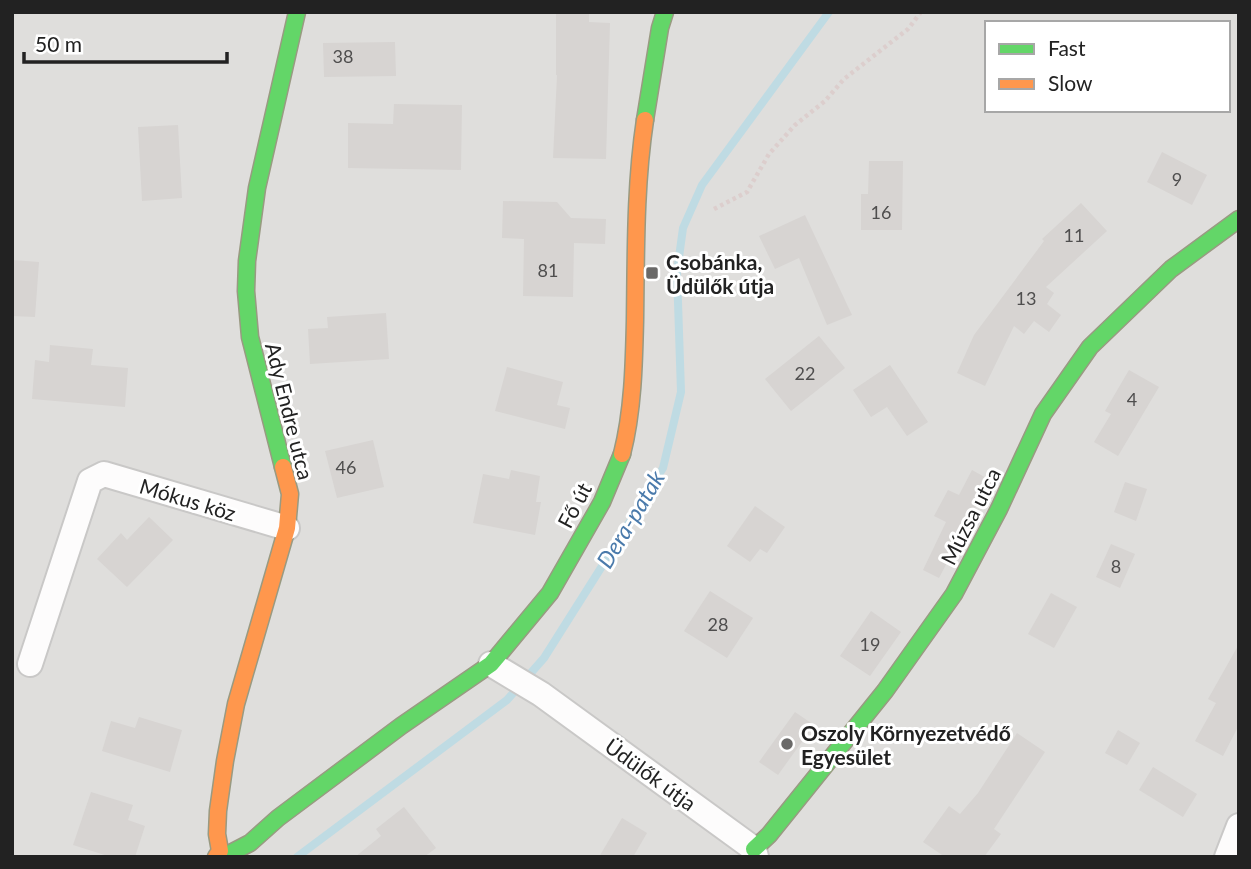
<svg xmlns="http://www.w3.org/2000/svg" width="1251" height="869" viewBox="0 0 1251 869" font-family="Lato,sans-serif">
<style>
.residential{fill:#dfdedc;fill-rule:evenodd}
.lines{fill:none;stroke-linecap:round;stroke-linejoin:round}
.stream{stroke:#bfdbe3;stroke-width:8}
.building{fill:#d7d4d2}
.street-casing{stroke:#c9c8c7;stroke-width:28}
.fast-casing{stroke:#999a82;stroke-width:19}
.slow-casing{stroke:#999a82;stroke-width:19}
.path{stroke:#dccecd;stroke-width:4.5;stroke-dasharray:3.5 3.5;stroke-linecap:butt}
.street{stroke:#fdfcfc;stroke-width:24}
.fast{stroke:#63d668;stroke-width:16}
.slow{stroke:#ff974d;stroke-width:16}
.poi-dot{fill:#6a6968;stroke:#fff;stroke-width:2.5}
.labels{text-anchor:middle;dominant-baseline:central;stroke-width:6;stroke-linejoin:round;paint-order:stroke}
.number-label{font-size:18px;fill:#4f4e4e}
.poi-label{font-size:21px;font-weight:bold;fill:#222;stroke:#fff;text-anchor:start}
.street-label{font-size:21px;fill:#222;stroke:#fff}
.water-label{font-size:23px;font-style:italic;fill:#4a7aab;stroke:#fff}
</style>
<rect width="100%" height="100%" fill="#f0eeeb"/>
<!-- residential -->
<path class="residential" d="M12 12H1239V857H12ZM987 23H1228V110H987Z"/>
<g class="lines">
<!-- stream -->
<polyline class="stream" points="297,857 507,700 544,658 611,552 663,468 681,392 677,272 683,228 702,185 829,12"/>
</g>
<!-- building -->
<g class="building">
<polygon points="556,13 589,14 589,22 610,23 606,159 553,158 557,75 556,75"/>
<polygon points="395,42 396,76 324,77 323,43"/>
<polygon points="394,104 462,105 461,170 348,168 348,123 393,124"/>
<polygon points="178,125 182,198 142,201 138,127"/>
<polygon points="1162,152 1207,175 1192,205 1147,182"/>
<polygon points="869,161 903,161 902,230 861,230 861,194 868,194"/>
<polygon points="503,201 557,202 571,218 606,219 605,244 574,243 573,297 523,296 524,239 502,238"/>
<polygon points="1081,203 1107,231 1046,287 1054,293 1047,304 1061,315 1049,332 1034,321 1024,334 1014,326 985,386 957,373 974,335 1044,241 1042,239"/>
<polygon points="805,215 852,315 827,325 799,258 775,269 759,236"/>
<polygon points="12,260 39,262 35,317 12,316"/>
<polygon points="386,313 389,359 310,364 308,329 328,328 327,317"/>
<polygon points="819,336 845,368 791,411 765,379"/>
<polygon points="50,345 93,349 91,365 128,368 125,407 32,399 35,360 49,362"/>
<polygon points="890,365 928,422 907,436 887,407 871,417 853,390"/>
<polygon points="507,367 563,382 557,405 570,408 565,429 495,411"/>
<polygon points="1129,370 1159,387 1118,456 1094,442 1111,414 1105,411"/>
<polygon points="373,440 384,487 337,498 325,451"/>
<polygon points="511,470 540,476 536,502 541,502 535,535 473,523 483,474 509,479"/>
<polygon points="972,470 990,480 939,578 923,570 946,522 934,516 948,490 959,495"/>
<polygon points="1125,482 1147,489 1136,521 1114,512"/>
<polygon points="755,506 785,527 767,553 760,549 750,562 727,546"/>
<polygon points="149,517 173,540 127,587 97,559 121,533 127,540"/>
<polygon points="1111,544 1135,554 1120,588 1096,577"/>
<polygon points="710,591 753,618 727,658 684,631"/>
<polygon points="1051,593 1077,607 1054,648 1028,634"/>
<polygon points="871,611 901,632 870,676 840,656"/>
<polygon points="1239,644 1239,725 1223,756 1195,741 1216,703 1208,699"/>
<polygon points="795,712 814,725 778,775 759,762"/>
<polygon points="139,717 182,730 170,772 102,751 111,721 135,728"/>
<polygon points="1118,730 1140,743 1127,765 1105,753"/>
<polygon points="1017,733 1045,752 994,829 1001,834 984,857 945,857 923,842 949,806 960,814 978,793"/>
<polygon points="1153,767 1197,794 1183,817 1139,790"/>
<polygon points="91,792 133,805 128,820 145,826 135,857 111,857 73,845"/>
<polygon points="404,807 436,848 424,857 355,857 381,836 376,829"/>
<polygon points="622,818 647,833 633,857 599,857"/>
</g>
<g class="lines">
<defs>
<g id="street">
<polyline points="30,664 90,481 104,474 287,528"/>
<polyline points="491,664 541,694 754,849 756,857"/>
<polyline points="1227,857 1239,826"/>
</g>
<g id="fast">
<polyline points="645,120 660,28 665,12"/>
<polyline points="283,467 250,337 246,291 247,261 257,188 297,12"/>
<polyline points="754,849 769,835 885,691 954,594 999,509 1043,414 1090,347 1171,269 1239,219"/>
<polyline points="223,857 250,843 278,818 401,726 491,664 550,593 602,502 622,454"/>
</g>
<g id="slow">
<path d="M622 454C633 411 634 364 635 320 636 253 635 186 645 120"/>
<polyline points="216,857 220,851 217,834 218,811 225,761 236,704 287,528 290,494 283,467"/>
</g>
</defs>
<!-- street casing -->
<use href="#street" class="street-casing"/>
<!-- fast casing -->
<use href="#fast" class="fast-casing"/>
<!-- slow casing -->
<use href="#slow" class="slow-casing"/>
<!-- path -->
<polyline class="path" points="714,209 747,192 769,154 795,125 825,101 844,79 908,29 921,12"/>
<!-- street -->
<use href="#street" class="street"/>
<!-- fast -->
<use href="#fast" class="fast"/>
<!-- slow -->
<use href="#slow" class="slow"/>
</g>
<!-- markers -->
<g class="poi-dot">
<rect x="645" y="266" width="14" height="14" rx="3.5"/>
<circle cx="787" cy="744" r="7"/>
</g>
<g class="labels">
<!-- number labels -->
<g class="number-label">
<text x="343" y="56">38</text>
<text x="1177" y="179">9</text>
<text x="881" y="212">16</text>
<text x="1074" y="235">11</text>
<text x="548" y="270">81</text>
<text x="1026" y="298">13</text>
<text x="805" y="373">22</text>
<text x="1132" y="399">4</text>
<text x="346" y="467">46</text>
<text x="1116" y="566">8</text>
<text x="718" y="624">28</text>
<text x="870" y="644">19</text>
</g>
<!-- poi labels -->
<g class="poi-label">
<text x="666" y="261">Csobánka,<tspan x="666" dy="24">Üdülők útja</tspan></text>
<text x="801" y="732">Oszoly Környezetvédő<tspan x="801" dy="24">Egyesület</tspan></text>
</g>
<!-- street labels -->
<g class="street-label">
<text transform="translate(290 411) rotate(76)">Ady Endre utca</text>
<text transform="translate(188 499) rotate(17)">Mókus köz</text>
<text transform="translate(574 505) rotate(-62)">Fő út</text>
<text transform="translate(970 516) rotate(-63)">Múzsa utca</text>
<text transform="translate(651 774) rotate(36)">Üdülők útja</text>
</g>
<!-- water labels -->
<g class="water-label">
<text transform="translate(630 519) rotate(-59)">Dera-patak</text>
</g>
</g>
<!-- border -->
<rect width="1251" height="869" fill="none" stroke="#222222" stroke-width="28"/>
<!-- legend -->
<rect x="985" y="21" width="245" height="91" fill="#ffffff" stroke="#a7a7a7" stroke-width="2"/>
<rect x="999" y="44" width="35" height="10" fill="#63d668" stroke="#a7a7a7" stroke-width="2"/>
<text x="1048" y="56" font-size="21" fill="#222222">Fast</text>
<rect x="999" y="79" width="35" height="10" fill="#ff974d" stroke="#a7a7a7" stroke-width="2"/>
<text x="1048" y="91" font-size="21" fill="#222222">Slow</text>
<!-- scale -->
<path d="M24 52v10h203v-10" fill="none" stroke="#222222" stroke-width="3.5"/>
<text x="35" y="52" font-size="21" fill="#222222" stroke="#ffffff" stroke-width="5" paint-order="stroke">50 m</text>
</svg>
